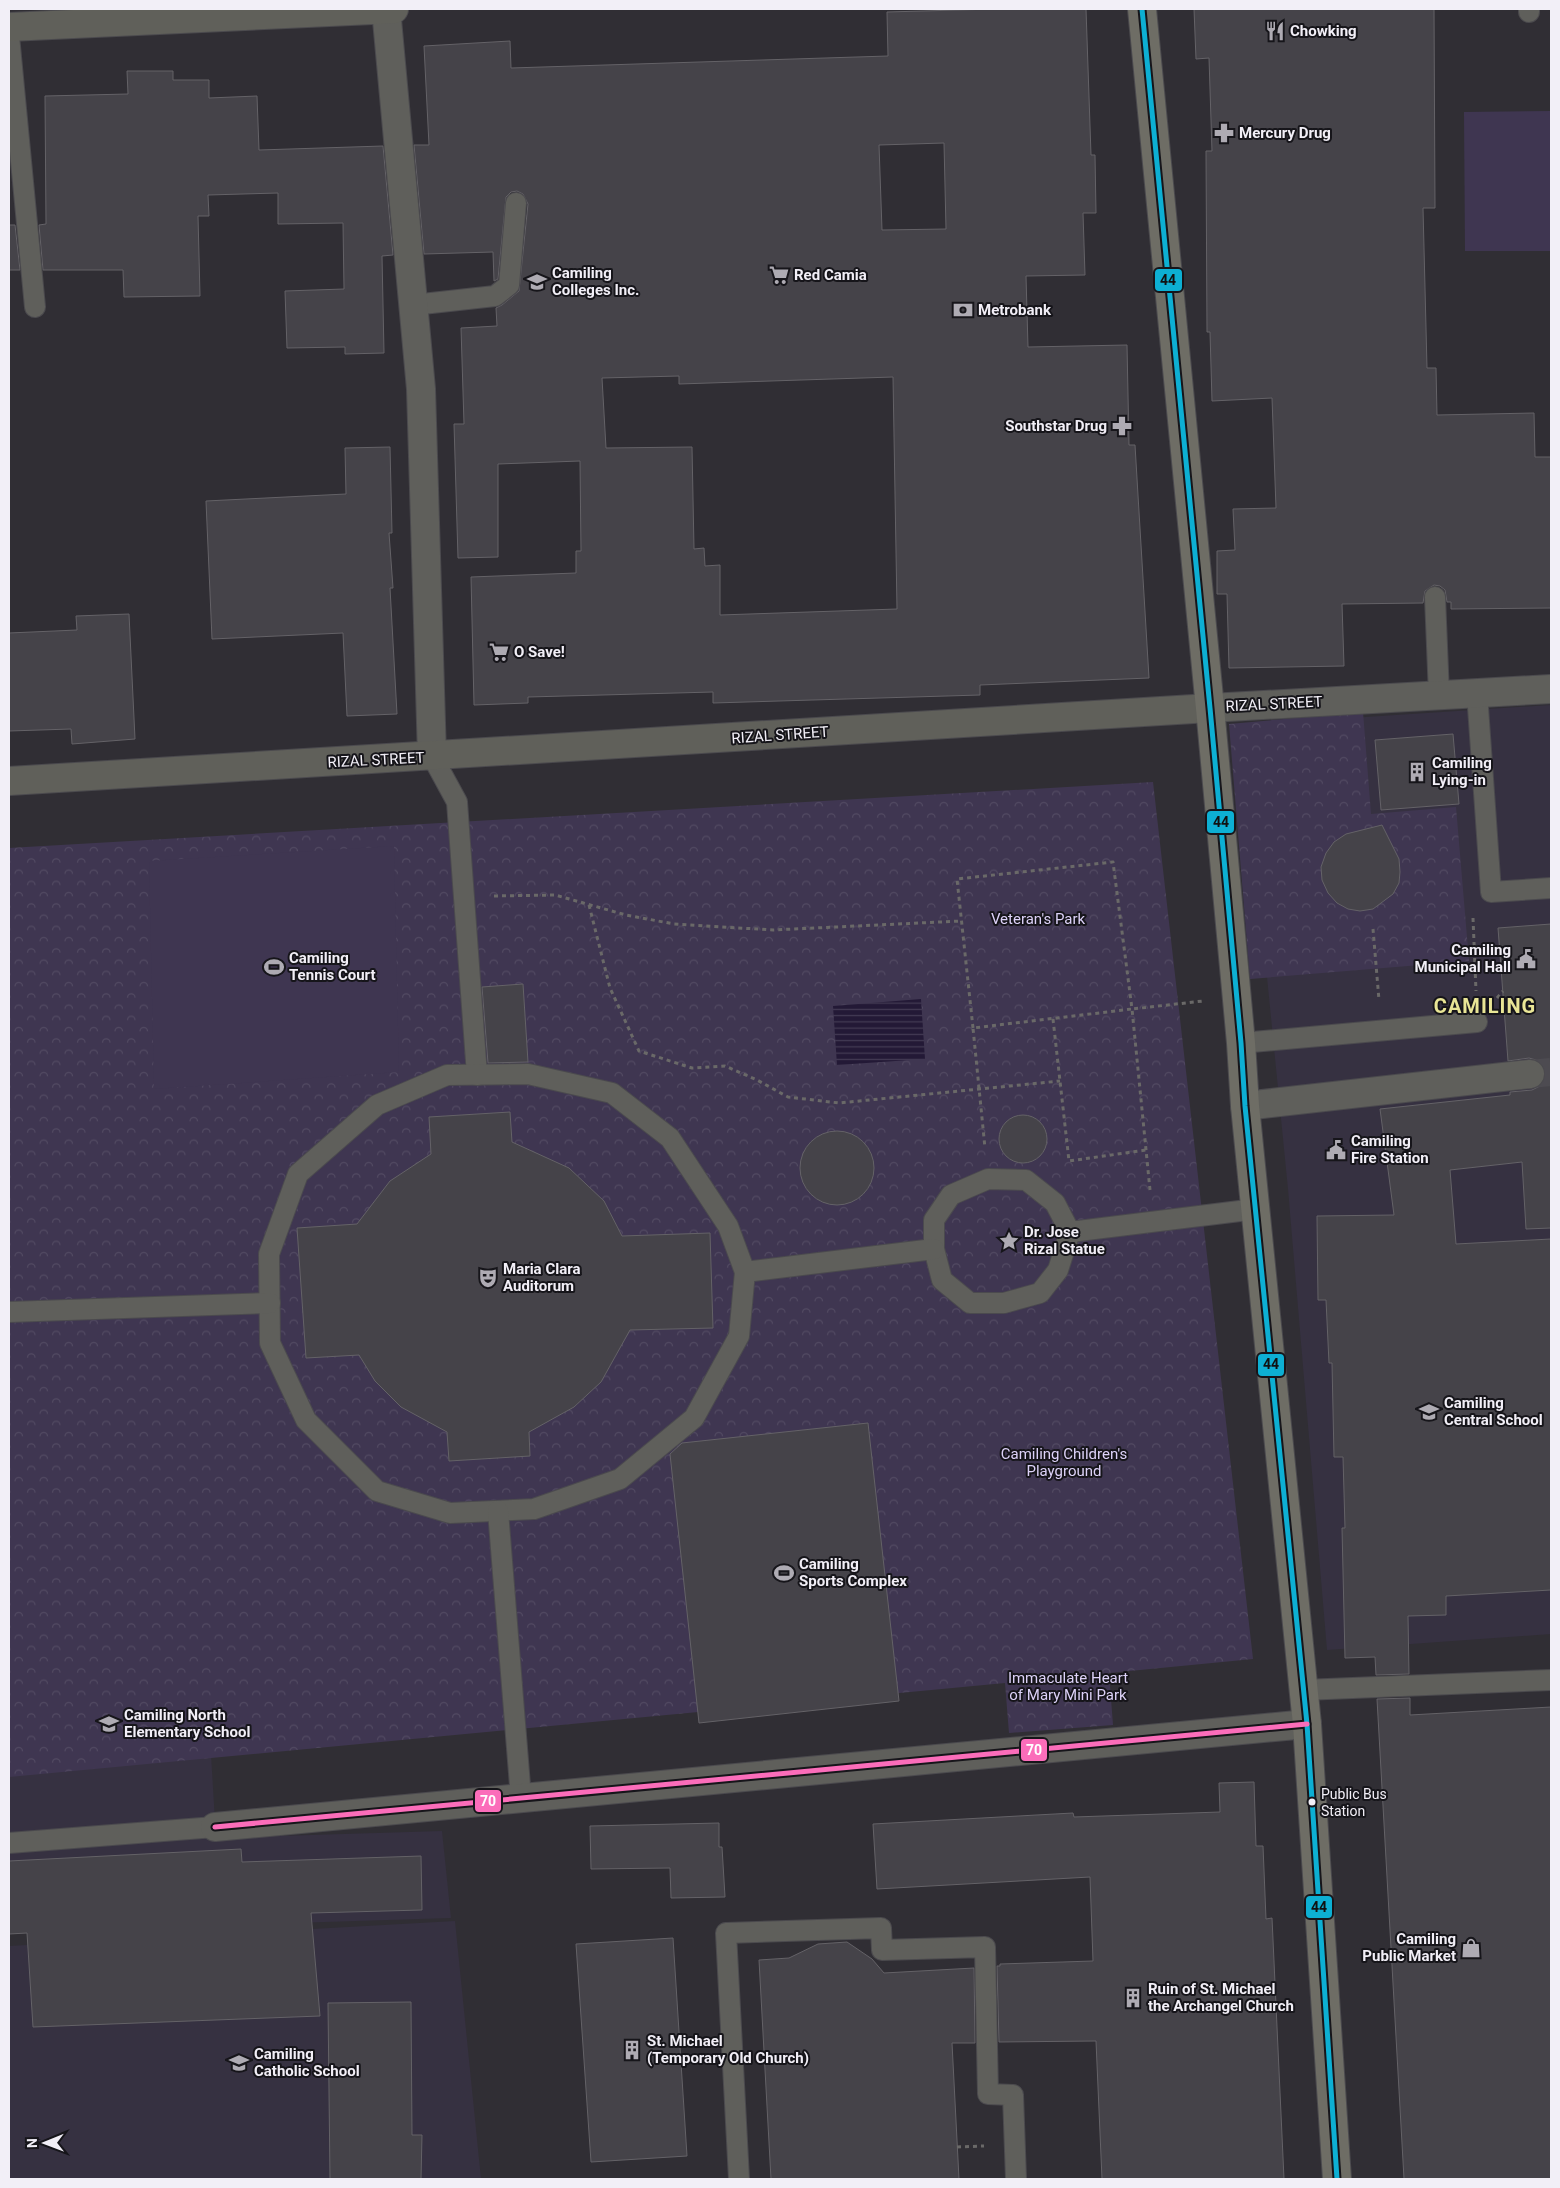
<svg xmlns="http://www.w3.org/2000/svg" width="1560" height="2188" viewBox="0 0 1560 2188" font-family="Roboto,sans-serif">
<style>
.built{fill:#363141}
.park{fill:url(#park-crowns)}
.pitch{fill:#3f3651}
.water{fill:url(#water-rules)}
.building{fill:#454349;stroke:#646267;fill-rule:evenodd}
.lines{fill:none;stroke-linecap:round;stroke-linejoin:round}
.street-tunnel{stroke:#4d4b51;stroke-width:28;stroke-dasharray:28 14;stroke-linecap:butt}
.lane-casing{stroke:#4b4a4e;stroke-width:22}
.street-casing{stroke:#4b4a4e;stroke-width:30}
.secondary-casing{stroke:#4b4a4e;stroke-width:30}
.highway-casing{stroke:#4b4a4e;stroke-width:30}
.path{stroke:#6a6968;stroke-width:3;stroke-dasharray:4 4;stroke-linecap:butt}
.lane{stroke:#5f5f5b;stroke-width:20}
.street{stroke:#5f5f5b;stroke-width:28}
.secondary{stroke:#60605a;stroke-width:28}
.highway{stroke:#6e6d65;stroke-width:28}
.bus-1-casing{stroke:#16151a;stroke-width:9}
.bus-2-casing{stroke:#16151a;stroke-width:9}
.bus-1{stroke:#0dafd3;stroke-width:5}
.bus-2{stroke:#fb6dba;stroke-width:5}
.bus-dot{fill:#f2eff7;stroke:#16151a;stroke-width:2}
.labels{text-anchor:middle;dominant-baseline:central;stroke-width:4;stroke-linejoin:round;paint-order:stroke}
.bus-label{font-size:14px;fill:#f2eff7;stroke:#16151a;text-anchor:start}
.poi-label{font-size:15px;font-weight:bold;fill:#f2eff7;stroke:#16151a;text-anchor:start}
.street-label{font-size:15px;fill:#f2eff7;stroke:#16151a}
.park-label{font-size:15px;fill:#ddd2f8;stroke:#16151a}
.district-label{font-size:20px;font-weight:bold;letter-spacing:1px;fill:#e9e596;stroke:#16151a}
.line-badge{stroke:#16151a;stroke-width:2}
.badge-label{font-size:14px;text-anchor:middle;font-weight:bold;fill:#fff}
.pale-badge-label{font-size:14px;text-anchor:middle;font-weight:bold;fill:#111}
</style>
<defs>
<pattern id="park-crowns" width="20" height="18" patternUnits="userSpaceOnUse" patternTransform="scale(1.25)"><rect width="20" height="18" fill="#3f3651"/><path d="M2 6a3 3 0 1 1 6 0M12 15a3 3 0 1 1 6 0" fill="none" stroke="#524a62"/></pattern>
<pattern id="water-rules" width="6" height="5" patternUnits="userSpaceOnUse" patternTransform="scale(1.25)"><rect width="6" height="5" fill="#231936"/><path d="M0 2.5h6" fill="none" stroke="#433b54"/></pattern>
</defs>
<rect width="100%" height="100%" fill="#302e34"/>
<!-- built -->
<g class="built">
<polygon points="1551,705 1551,1634 1327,1650 1288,1189 1242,725"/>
<polygon points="202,1603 216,1838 442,1831 451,1918 9,1932 9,1618"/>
<polygon points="455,1921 481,2179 9,2179 9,1946"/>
</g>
<!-- park -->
<g class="park">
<polygon points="1363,712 1371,814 1456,807 1469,961 1250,979 1229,724"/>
<polygon points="1153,782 1253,1659 1109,1673 1113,1725 1009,1733 1005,1683 9,1777 9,848"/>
</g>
<!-- pitch -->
<g class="pitch">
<polygon points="1551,111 1551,251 1465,251 1464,112"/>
<polygon points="394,846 399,1072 154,1089 149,861"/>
</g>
<!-- water -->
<polygon class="water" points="921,999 925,1059 837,1065 833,1006"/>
<!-- building -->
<g class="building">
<path d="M994 9H1086L1091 155H1095L1096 213H1083L1085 275 1026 276 1028 347 1127 345 1129 445H1135L1149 678 980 685V695L713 703V692L528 697V703L474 705 471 577 576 573V551H581L580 461 498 464V557L458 558 454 424H464L461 328 497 326 496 308 502 305 519 291 528 204 523 194 517 191 511 192 506 197 498 279 494 281 493 252 424 254 414 145H429L424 46 510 41 511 68 888 56 887 12ZM944 143 946 229 882 230 879 145ZM679 376V384L893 377 897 609 720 615V565L705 566 704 548 694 549 692 447 606 448 602 378Z"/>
<polygon points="1194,9 1434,9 1435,208 1423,208 1427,368 1436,368 1437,415 1534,413 1535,457 1551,457 1551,608 1451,609 1451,602 1447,602 1445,590 1440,586 1434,585 1425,591 1423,603 1342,604 1344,666 1229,668 1227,594 1217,594 1217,551 1235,550 1233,509 1276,508 1272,398 1212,401 1210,332 1207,332 1206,151 1212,151 1209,58 1196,59"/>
<polygon points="127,71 173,71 173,80 209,80 209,98 257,96 259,150 383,146 393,255 382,256 384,353 345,354 345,347 287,348 285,291 344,289 343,223 278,224 278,193 208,195 209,216 198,216 200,296 124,297 123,270 43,270 39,225 46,224 45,96 128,94"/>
<polygon points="9,225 15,225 20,270 9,270"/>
<polygon points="390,447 392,533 389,533 393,588 390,588 397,714 347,716 343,633 212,639 206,501 346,494 345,448"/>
<polygon points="129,614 135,739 72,744 71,729 9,731 9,633 77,630 76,616"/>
<polygon points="1453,734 1459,804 1381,810 1375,740"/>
<polygon points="1382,825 1399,859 1400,872 1399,883 1393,894 1373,909 1360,911 1348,909 1337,903 1328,893 1322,880 1321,867 1326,853 1334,842 1346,834"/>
<polygon points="1551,924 1551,1228 1526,1229 1522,1162 1450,1170 1456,1244 1551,1239 1551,1590 1446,1596 1446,1615 1408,1616 1409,1674 1376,1675 1375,1657 1345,1658 1342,1528 1345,1528 1343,1457 1334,1457 1332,1363 1329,1363 1326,1300 1318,1300 1317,1216 1394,1215 1380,1109 1510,1095 1510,1092 1532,1090 1540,1086 1544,1080 1546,1073 1542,1064 1536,1060 1529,1058 1508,1061 1498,928"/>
<polygon points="523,984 528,1062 488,1063 482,987"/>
<polygon points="510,1112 512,1142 569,1168 604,1201 622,1236 710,1233 713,1328 630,1330 601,1382 574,1407 529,1432 530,1456 449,1461 447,1432 401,1407 375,1381 359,1355 306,1358 297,1228 357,1224 390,1181 431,1154 429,1117"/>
<circle cx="1023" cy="1139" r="24"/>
<circle cx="837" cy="1168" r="37"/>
<polygon points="868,1423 899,1701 699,1723 670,1454 682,1443"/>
<polygon points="1410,1698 1410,1715 1551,1707 1551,2179 1404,2179 1377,1699"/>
<polygon points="1254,1782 1256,1846 1263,1846 1266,1919 1272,1918 1284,2179 1102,2179 1096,2041 999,2042 997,1966 1000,1966 1000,1964 1093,1961 1090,1877 877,1889 873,1824 1073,1813 1074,1817 1220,1812 1219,1783"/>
<polygon points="719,1823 719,1847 722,1847 725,1897 671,1898 670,1868 591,1869 590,1826"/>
<polygon points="241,1849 242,1862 421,1856 422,1910 311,1913 320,2016 33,2027 27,1933 9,1934 9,1861"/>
<polygon points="673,1938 687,2156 591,2162 576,1944"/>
<polygon points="847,1942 872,1959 884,1973 974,1968 975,2043 952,2043 959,2179 771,2179 759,1960 789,1958 818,1944"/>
<polygon points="411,2002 412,2135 422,2135 421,2179 330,2179 328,2003"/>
</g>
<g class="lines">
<!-- street-tunnel -->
<polyline class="street-tunnel" points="1530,1074 1551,1072"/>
<defs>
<g id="lane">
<polyline points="1529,9 1529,12"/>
<polyline points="9,36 35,307"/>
<polyline points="413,305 495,296 509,285 516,203"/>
<polyline points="1435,597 1439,695"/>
<polyline points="1477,693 1491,892 1551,888"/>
<polyline points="432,756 457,802 477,1075"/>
<polyline points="1241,1043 1477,1022"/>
<polyline points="1070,1232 1058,1270 1040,1293 1004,1303 970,1303 942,1280 934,1249 934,1220 951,1195 988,1179 1026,1180 1055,1203 1070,1232 1256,1209"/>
<polyline points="745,1272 739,1336 694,1418 620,1479 534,1509 450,1513 377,1491 306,1420 270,1343 269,1254 298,1174 377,1105 447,1075 528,1074 612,1093 670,1138 728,1226 745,1272 934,1249"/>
<polyline points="9,1312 270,1303"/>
<polyline points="498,1511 521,1798"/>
<polyline points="1303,1690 1551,1680"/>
<polyline points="9,1843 215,1827"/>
<polyline points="739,2179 726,1933 881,1928 882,1950 985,1947 988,2094 1013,2095 1016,2179"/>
</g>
<g id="street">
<polyline points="386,9 421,389 432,756"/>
<polyline points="1210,708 1551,689"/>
<polyline points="1245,1106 1530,1074"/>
<polyline points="215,1827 1307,1724"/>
</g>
<g id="secondary">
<polyline points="9,27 394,9"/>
<polyline points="9,781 1210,708"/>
</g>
<polyline id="highway" points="1142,9 1210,708 1241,1043 1245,1106 1307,1724 1337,2179"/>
</defs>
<!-- lane casing -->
<use href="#lane" class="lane-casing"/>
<!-- street casing -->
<use href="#street" class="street-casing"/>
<!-- secondary casing -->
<use href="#secondary" class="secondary-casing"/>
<!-- highway casing -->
<use href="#highway" class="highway-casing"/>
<!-- path -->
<g class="path">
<polyline points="494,896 555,895 626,915 674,924 773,930 961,921"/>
<polyline points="589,905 610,988 639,1051 692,1068 725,1066 757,1080 788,1097 839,1103 1060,1081"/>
<polyline points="1473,918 1476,991"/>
<polyline points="1373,929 1379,1000"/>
<polyline points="1497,998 1503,991"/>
<polyline points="1053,1019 1069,1161 1146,1150"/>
<polyline points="973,1028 957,879 1113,862 1132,1009 973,1028 985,1148"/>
<polyline points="1150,1190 1132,1009 1203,1001"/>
<polyline points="957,2147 984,2146"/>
</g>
<!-- lane -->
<use href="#lane" class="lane"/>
<!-- street -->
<use href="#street" class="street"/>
<!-- secondary -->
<use href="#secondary" class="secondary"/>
<!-- highway -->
<use href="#highway" class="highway"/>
<defs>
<polyline id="bus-1" points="1142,9 1210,708 1241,1043 1245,1106 1307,1724 1337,2179"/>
<polyline id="bus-2" points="215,1827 1307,1724"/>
</defs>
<!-- bus-1 casing -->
<use href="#bus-1" class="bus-1-casing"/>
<!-- bus-2 casing -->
<use href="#bus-2" class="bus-2-casing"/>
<!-- bus-1 -->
<use href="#bus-1" class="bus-1"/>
<!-- bus-2 -->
<use href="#bus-2" class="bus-2"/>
</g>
<!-- icons -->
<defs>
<symbol id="restaurant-bare" viewBox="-9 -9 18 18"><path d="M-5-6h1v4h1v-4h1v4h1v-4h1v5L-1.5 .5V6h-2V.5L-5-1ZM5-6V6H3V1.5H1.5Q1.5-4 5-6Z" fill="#aeabb3" stroke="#16151a" stroke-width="2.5" paint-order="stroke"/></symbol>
<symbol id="pharmacy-bare" viewBox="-9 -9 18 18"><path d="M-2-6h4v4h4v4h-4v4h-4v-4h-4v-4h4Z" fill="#aeabb3" stroke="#16151a" stroke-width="2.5" paint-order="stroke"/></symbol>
<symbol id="supermarket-bare" viewBox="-9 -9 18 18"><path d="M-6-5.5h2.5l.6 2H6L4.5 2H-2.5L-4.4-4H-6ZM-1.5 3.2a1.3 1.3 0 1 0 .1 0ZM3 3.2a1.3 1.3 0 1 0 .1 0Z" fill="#aeabb3" stroke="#16151a" stroke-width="2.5" paint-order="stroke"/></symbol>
<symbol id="school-bare" viewBox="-9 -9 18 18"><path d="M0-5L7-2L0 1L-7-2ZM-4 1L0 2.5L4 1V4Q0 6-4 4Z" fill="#aeabb3" stroke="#16151a" stroke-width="2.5" paint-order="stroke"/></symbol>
<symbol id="bank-bare" viewBox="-9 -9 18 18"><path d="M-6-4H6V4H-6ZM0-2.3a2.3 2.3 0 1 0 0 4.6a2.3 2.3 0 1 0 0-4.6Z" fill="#aeabb3" stroke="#16151a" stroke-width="2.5" paint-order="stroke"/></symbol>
<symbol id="building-bare" viewBox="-9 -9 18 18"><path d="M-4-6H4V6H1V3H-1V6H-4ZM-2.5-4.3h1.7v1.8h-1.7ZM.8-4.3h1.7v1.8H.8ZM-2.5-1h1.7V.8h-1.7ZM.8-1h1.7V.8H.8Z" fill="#aeabb3" stroke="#16151a" stroke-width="2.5" paint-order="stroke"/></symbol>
<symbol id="civic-bare" viewBox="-9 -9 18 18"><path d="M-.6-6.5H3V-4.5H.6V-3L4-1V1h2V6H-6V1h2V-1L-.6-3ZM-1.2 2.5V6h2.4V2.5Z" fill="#aeabb3" stroke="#16151a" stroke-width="2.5" paint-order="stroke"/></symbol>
<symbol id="stadium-bare" viewBox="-9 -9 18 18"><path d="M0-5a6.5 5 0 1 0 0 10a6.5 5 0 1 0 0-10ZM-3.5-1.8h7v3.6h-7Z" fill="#aeabb3" stroke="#16151a" stroke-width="2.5" paint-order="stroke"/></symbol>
<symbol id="sight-bare" viewBox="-9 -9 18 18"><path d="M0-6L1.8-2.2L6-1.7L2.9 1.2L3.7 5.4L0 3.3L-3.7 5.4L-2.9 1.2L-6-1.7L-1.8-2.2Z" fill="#aeabb3" stroke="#16151a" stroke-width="2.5" paint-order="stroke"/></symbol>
<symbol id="theatre-bare" viewBox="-9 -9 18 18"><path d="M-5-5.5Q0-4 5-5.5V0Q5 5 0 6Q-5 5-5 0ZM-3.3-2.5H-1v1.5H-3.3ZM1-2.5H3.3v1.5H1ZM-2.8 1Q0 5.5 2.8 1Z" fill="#aeabb3" stroke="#16151a" stroke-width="2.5" paint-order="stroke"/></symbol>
<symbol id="shop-bare" viewBox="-9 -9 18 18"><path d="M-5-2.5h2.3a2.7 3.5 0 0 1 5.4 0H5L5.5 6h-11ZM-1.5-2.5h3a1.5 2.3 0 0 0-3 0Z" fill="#aeabb3" stroke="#16151a" stroke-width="2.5" paint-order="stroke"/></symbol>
</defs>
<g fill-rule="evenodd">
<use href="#restaurant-bare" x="1261" y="17" width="28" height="28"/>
<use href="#pharmacy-bare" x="1210" y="119" width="28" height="28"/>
<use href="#supermarket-bare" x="765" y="261" width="28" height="28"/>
<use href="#school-bare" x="523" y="268" width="28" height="28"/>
<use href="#bank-bare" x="949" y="296" width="28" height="28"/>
<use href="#pharmacy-bare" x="1108" y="412" width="28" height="28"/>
<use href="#supermarket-bare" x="485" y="638" width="28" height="28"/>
<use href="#building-bare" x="1403" y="758" width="28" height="28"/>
<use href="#civic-bare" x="1512" y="945" width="28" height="28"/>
<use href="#stadium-bare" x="260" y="953" width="28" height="28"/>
<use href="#civic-bare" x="1322" y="1136" width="28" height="28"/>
<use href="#sight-bare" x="995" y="1227" width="28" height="28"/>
<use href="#theatre-bare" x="474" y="1264" width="28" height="28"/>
<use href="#school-bare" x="1415" y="1398" width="28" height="28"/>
<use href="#stadium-bare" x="770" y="1559" width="28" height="28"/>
<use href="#school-bare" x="95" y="1710" width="28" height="28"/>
<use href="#shop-bare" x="1457" y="1934" width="28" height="28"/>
<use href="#building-bare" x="1119" y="1984" width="28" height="28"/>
<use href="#building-bare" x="618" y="2036" width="28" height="28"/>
<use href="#school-bare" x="225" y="2049" width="28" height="28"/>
</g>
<!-- markers -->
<circle class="bus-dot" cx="1312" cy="1802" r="4.5"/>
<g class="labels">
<!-- bus labels -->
<g class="bus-label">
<text x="1321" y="1794">Public Bus<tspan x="1321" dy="17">Station</tspan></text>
</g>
<!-- poi labels -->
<g class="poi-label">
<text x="1290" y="31">Chowking</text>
<text x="1239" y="133">Mercury Drug</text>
<text x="552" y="273">Camiling<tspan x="552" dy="17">Colleges Inc.</tspan></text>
<text x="794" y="275">Red Camia</text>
<text x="978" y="310">Metrobank</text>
<text x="1107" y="426" text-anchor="end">Southstar Drug</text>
<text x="514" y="652">O Save!</text>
<text x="1432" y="763">Camiling<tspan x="1432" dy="17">Lying-in</tspan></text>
<text x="1511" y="950" text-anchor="end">Camiling<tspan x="1511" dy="17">Municipal Hall</tspan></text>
<text x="289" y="958">Camiling<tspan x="289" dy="17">Tennis Court</tspan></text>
<text x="1351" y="1141">Camiling<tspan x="1351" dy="17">Fire Station</tspan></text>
<text x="1024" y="1232">Dr. Jose<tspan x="1024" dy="17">Rizal Statue</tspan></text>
<text x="503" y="1269">Maria Clara<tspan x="503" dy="17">Auditorum</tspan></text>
<text x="1444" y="1403">Camiling<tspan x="1444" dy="17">Central School</tspan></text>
<text x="799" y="1564">Camiling<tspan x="799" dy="17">Sports Complex</tspan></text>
<text x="124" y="1715">Camiling North<tspan x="124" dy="17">Elementary School</tspan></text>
<text x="1456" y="1939" text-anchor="end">Camiling<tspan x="1456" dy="17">Public Market</tspan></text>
<text x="1148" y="1989">Ruin of St. Michael<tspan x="1148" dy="17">the Archangel Church</tspan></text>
<text x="647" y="2041">St. Michael<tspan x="647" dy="17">(Temporary Old Church)</tspan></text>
<text x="254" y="2054">Camiling<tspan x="254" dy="17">Catholic School</tspan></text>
</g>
<!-- street labels -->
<g class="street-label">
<text transform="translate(1274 704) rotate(-3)">RIZAL STREET</text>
<text transform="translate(780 735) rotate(-4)">RIZAL STREET</text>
<text transform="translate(376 760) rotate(-3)">RIZAL STREET</text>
</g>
<!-- park labels -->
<g class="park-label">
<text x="1038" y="919">Veteran's Park</text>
<text x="1064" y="1454">Camiling Children's<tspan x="1064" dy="17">Playground</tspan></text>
<text x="1068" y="1678">Immaculate Heart<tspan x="1068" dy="17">of Mary Mini Park</tspan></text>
</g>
<!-- district labels -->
<g class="district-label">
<text x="1485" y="1006">CAMILING</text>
</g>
</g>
<g class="line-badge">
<rect x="1154" y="268" width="29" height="24" rx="5" fill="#0dafd3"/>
<rect x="1206" y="810" width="29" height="24" rx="5" fill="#0dafd3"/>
<rect x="1257" y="1353" width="28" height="24" rx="5" fill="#0dafd3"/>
<rect x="1020" y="1738" width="28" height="24" rx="5" fill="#fb6dba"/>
<rect x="474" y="1789" width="28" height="24" rx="5" fill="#fb6dba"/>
<rect x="1305" y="1895" width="28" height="24" rx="5" fill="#0dafd3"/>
</g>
<g class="badge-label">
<text x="1034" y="1755">70</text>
<text x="488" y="1806">70</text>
</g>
<g class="pale-badge-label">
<text x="1168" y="285">44</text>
<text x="1221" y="827">44</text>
<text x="1271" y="1369">44</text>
<text x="1319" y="1912">44</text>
</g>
<!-- border -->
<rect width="1560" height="2188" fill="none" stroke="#f2eff7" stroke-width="20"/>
<!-- north arrow -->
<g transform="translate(45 2143) rotate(269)" stroke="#16151a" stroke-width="4" paint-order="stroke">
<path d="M0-4L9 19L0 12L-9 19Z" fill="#f2eff7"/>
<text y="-8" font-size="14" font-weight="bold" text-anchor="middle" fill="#f2eff7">N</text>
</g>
</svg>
